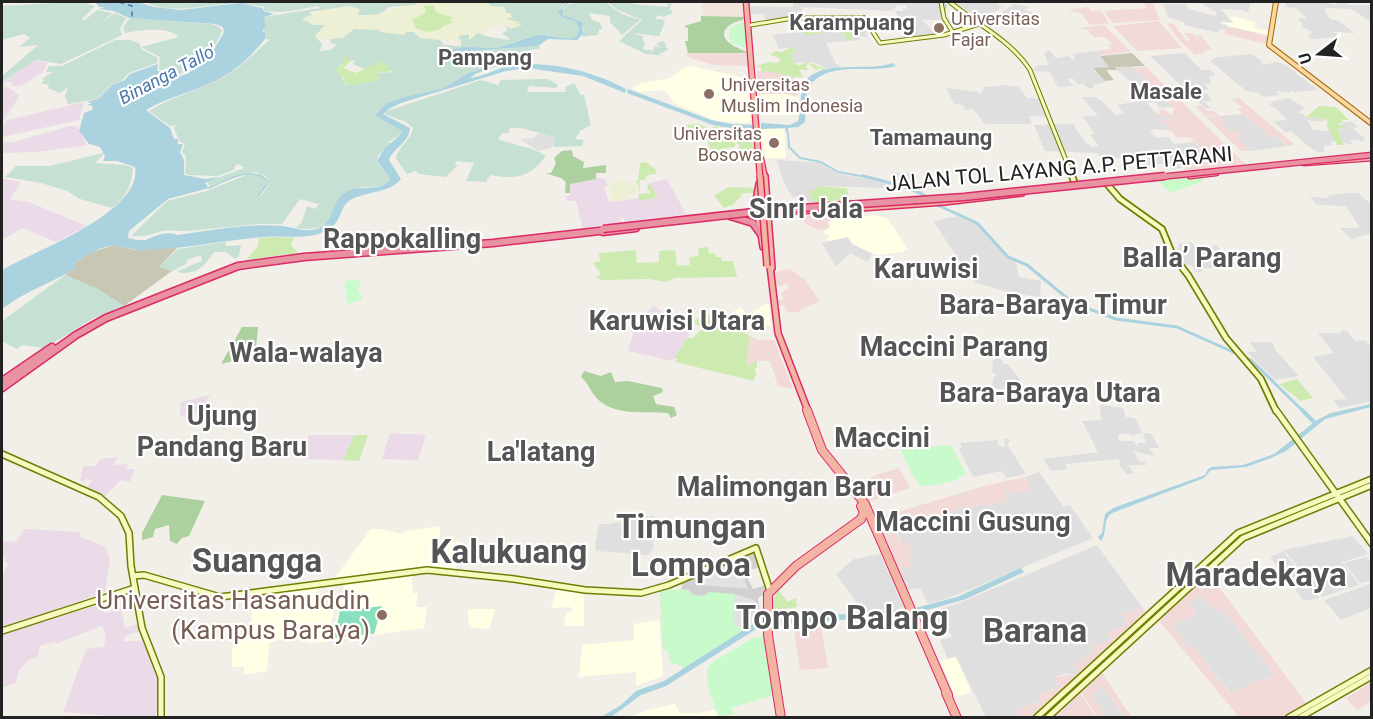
<svg xmlns="http://www.w3.org/2000/svg" width="1373" height="719" viewBox="0 0 1373 719" font-family="Roboto,sans-serif">
<style>
.residential{fill:#e0dfdf}
.commercial{fill:#f2dad9;fill-rule:evenodd}
.industrial{fill:#ebdbe8}
.education{fill:#ffffe5}
.religious{fill:#d0d0d0}
.military{fill:#f3e3dd}
.construction{fill:#c7c7b4}
.farmland{fill:#eef0d5;fill-rule:evenodd}
.grass{fill:#cdebb0}
.forest{fill:#add19e}
.wetland{fill:#c6e0d4;fill-rule:evenodd}
.park{fill:#c8facc}
.pitch{fill:#88e0be}
.parking{fill:#e2e2e2}
.water{fill:#aad3df}
.lines{fill:none;stroke-linecap:round;stroke-linejoin:round}
.stream{stroke:#aad3df;stroke-width:1.5}
.canal-far2{stroke:#aad3df;stroke-width:2}
.canal-far1{stroke:#aad3df;stroke-width:3}
.canal{stroke:#aad3df;stroke-width:4}
.ferry{stroke:#4a7aab;stroke-width:1.5;stroke-dasharray:5 4.5;stroke-linecap:butt}
.secondary-far2-casing{stroke:#707d05;stroke-width:5}
.secondary-far1-casing{stroke:#707d05;stroke-width:8}
.secondary-casing{stroke:#707d05;stroke-width:8}
.primary-casing{stroke:#a06b00;stroke-width:6}
.trunk-far2-casing{stroke:#dc2a67;stroke-width:7}
.trunk-far1-casing{stroke:#dc2a67;stroke-width:8}
.trunk-casing{stroke:#dc2a67;stroke-width:10}
.motorway-casing{stroke:#dc2a67;stroke-width:9}
.secondary-far2{stroke:#f7fabf;stroke-width:3}
.secondary-far1{stroke:#f7fabf;stroke-width:4.5}
.secondary{stroke:#f7fabf;stroke-width:5}
.primary{stroke:#fcd6a4;stroke-width:4}
.trunk-far2{stroke:#f2b4a3;stroke-width:4.5}
.trunk-far1{stroke:#f2b4a3;stroke-width:5}
.trunk{stroke:#f2b4a3;stroke-width:8}
.motorway{stroke:#e892a2;stroke-width:6}
.trunk-bridge-far1-casing{stroke:#dc2a67;stroke-width:7;stroke-linecap:butt}
.trunk-bridge-casing{stroke:#dc2a67;stroke-width:8;stroke-linecap:butt}
.motorway-bridge-far1-casing{stroke:#dc2a67;stroke-width:7;stroke-linecap:butt}
.motorway-bridge-casing{stroke:#dc2a67;stroke-width:9;stroke-linecap:butt}
.trunk-bridge-far1{stroke:#f2b4a3;stroke-width:4.5}
.trunk-bridge{stroke:#f2b4a3;stroke-width:5}
.motorway-bridge-far1{stroke:#e892a2;stroke-width:4.5}
.motorway-bridge{stroke:#e892a2;stroke-width:6}
.education-dot{fill:#8d6e63;stroke:#fff;stroke-width:2}
.labels{text-anchor:middle;dominant-baseline:central;stroke-width:4.5;stroke-linejoin:round;paint-order:stroke}
.far-education-label{font-size:18px;fill:#785e54;stroke:#fff;text-anchor:start}
.far-water-label{font-size:18px;font-style:italic;fill:#4a7aab;stroke:#fff}
.street-label{font-size:21px;fill:#222;stroke:#fff}
.far-district-label{font-size:22px;font-weight:bold;fill:#555;stroke:#fff}
.near-education-label{font-size:26px;fill:#785e54;stroke:#fff;text-anchor:end}
.district-label{font-size:27px;font-weight:bold;fill:#555;stroke:#fff}
.near-district-label{font-size:33px;font-weight:bold;fill:#555;stroke:#fff}
</style>
<rect width="100%" height="100%" fill="#f2efe9"/>
<!-- residential -->
<g class="residential">
<polygon points="760,2 939,2 944,20 922,20 937,35 910,39 904,33 907,32 895,11 903,11 903,9 907,8 906,5 896,5 897,8 892,9 892,11 802,7 803,14 792,14 789,19 765,22 764,14 751,14 750,6 793,7 793,2"/>
<polygon points="955,2 997,2 1002,8 988,15 984,23"/>
<polygon points="1200,2 1250,2 1248,13 1242,10 1220,9 1234,23 1222,21 1220,24 1227,26 1225,30 1220,29 1219,33 1184,25 1184,22 1169,18 1163,4 1185,4 1189,9 1215,16 1217,13"/>
<polygon points="1286,2 1321,2 1336,5 1337,2 1344,2 1348,5 1371,5 1371,22 1351,9 1326,8 1324,10 1330,19 1339,21 1355,33 1334,32 1340,37 1312,39 1308,36 1312,32 1302,27 1302,23 1297,19 1307,18 1296,8 1286,7"/>
<polygon points="1014,4 1029,7 1024,10 1033,13 1036,25 1022,22 1023,18 999,14"/>
<polygon points="824,27 868,27 872,32 866,32 868,37 859,36 860,40 826,43 836,64 842,67 828,69 813,62 794,63 791,53 797,51 793,47 779,49 773,35 811,31 822,34 819,28"/>
<polygon points="1047,51 1050,51 1056,58 1069,56 1072,59 1076,59 1072,54 1096,51 1110,67 1093,69 1106,82 1093,85 1094,88 1088,88 1083,84 1078,84 1072,78 1067,79 1074,86 1058,87 1050,72 1035,71 1034,67 1037,67 1036,65 1049,65 1044,53"/>
<polygon points="1184,53 1202,70 1210,70 1216,75 1209,76 1211,83 1204,84 1209,89 1200,92 1206,93 1211,98 1209,99 1212,102 1203,101 1211,108 1205,108 1150,56"/>
<polygon points="1251,54 1263,62 1261,63 1262,65 1277,62 1286,65 1318,90 1294,92 1290,90 1291,93 1276,91 1279,95 1263,97 1259,93 1246,91 1209,60 1214,60 1212,58"/>
<polygon points="1133,66 1133,69 1141,73 1148,80 1145,81 1149,86 1134,85 1114,67"/>
<polygon points="1006,85 1019,87 1027,98 1041,99 1048,117 1029,116 1032,124 985,124 973,109 965,110 963,105 954,104 946,88 977,92 981,94 984,87"/>
<polygon points="1156,88 1173,107 1160,108 1155,102 1147,103 1159,116 1170,116 1173,119 1162,120 1171,130 1152,129 1153,131 1150,132 1156,138 1168,137 1174,144 1194,142 1200,148 1172,152 1182,168 1171,169 1161,164 1144,166 1134,155 1114,158 1117,162 1103,161 1097,153 1045,151 1034,125 1073,124 1085,142 1092,147 1099,146 1090,135 1095,134 1082,116 1098,116 1082,97 1095,97 1102,101 1115,115 1124,114 1117,105 1144,100 1146,98 1138,89"/>
<polygon points="1289,98 1305,108 1298,112 1299,114 1303,113 1305,117 1325,119 1322,122 1307,120 1313,130 1330,131 1335,141 1330,142 1333,145 1324,146 1324,152 1318,152 1309,147 1291,131 1285,132 1273,121 1287,120 1277,109 1268,105 1272,104 1270,102"/>
<polygon points="1243,114 1277,137 1287,146 1251,151 1235,136 1241,135 1236,131 1229,131 1221,123 1220,116"/>
<polygon points="1351,121 1358,127 1349,128 1353,128 1363,137 1365,141 1351,140 1352,145 1344,143 1336,128 1347,129 1343,127 1341,123"/>
<polygon points="539,133 554,137 552,148 538,151 520,139 533,138"/>
<polygon points="777,160 820,163 839,174 885,182 886,188 819,186 814,190 815,205 810,205 805,196 792,197 783,180"/>
<polygon points="891,172 914,173 914,181 924,193 894,184 891,181"/>
<polygon points="1351,193 1358,193 1371,204 1372,233 1351,239 1340,228 1360,228 1346,206 1317,205 1310,197 1328,198 1329,195"/>
<polygon points="959,216 973,221 985,231 1002,252 1016,261 1019,277 1041,281 1040,297 1011,293 974,282 933,221"/>
<polygon points="848,237 872,253 868,262 850,253 836,267 822,243"/>
<polygon points="1191,242 1197,249 1217,245 1228,262 1228,267 1203,268 1201,272 1196,272 1191,265 1182,265 1176,256 1181,255 1177,249 1179,248 1178,244"/>
<polygon points="1341,330 1347,331 1355,341 1365,340 1371,347 1372,401 1339,408 1333,400 1347,399 1313,357 1334,353 1318,333 1341,333"/>
<polygon points="1249,342 1272,342 1276,351 1299,376 1275,380 1247,352 1257,352"/>
<polygon points="1000,358 1004,364 1008,364 1021,381 1019,391 1012,388 1000,390 993,387 993,378 997,375 992,372 993,360"/>
<polygon points="1102,405 1123,408 1126,417 1136,419 1142,433 1135,434 1135,436 1126,433 1118,435 1119,441 1133,441 1137,447 1138,443 1146,443 1143,433 1151,433 1159,448 1149,448 1154,456 1133,451 1140,462 1145,462 1146,465 1128,465 1134,473 1127,475 1119,465 1121,463 1118,459 1065,464 1067,469 1051,471 1043,459 1098,452 1082,421 1101,420 1100,406"/>
<polygon points="1004,439 1009,439 1010,442 1007,444 1026,474 1006,478 1002,471 973,477 959,449 962,447 960,443 997,440 999,446 1005,447"/>
<polygon points="1039,472 1063,506 1070,505 1093,538 959,594 939,601 928,603 920,588 906,590 897,569 913,566 895,530 960,509 1006,502 1004,489 1030,489 1025,477"/>
<polygon points="654,515 653,549 648,555 596,551 595,545 599,524 610,524"/>
<polygon points="1353,536 1368,554 1342,562 1359,585 1322,597 1284,550"/>
<polygon points="1097,545 1142,607 1123,614 1127,625 1108,633 1112,639 1085,661 1078,674 1064,674 1054,677 1059,687 1039,694 1041,701 1018,709 1020,718 986,717 956,657 948,659 940,640 952,637 945,621 932,626 928,613 962,602"/>
<polygon points="1283,551 1320,598 1303,601 1287,577 1270,557"/>
<polygon points="880,554 904,608 860,613 857,603 836,574 854,559"/>
<polygon points="1367,557 1371,562 1371,581 1360,583 1344,563"/>
<polygon points="1371,584 1371,608 1341,620 1324,600"/>
<polygon points="1200,595 1211,608 1222,609 1275,676 1255,682 1231,694 1194,647 1189,648 1171,625 1196,614 1189,604"/>
<polygon points="1103,687 1124,717 1106,717 1092,695"/>
</g>
<!-- commercial -->
<g class="commercial">
<polygon points="1144,3 1153,3 1160,20 1113,23 1105,13 1105,11 1147,8"/>
<polygon points="1088,7 1092,11 1101,11 1109,23 1091,25 1084,18 1083,14 1068,10"/>
<polygon points="1159,21 1182,48 1137,51 1113,26"/>
<polygon points="1167,23 1174,24 1186,41 1190,40 1184,33 1192,33 1196,36 1200,35 1213,50 1204,50 1206,52 1195,55 1180,41"/>
<polygon points="1105,25 1106,27 1131,52 1099,55 1096,51 1111,49 1108,45 1112,44 1105,37 1094,37 1087,30 1079,28"/>
<polygon points="1227,26 1269,36 1267,44 1224,34"/>
<polygon points="720,52 749,54 749,66 713,65 688,57 686,53"/>
<polygon points="1146,67 1173,93 1246,165 1187,171 1182,167 1171,152 1201,149 1190,137 1177,138 1162,120 1172,119 1170,116 1159,116 1157,114 1161,113 1158,110 1163,109 1172,115 1174,109 1154,85 1149,86 1144,80 1148,79 1141,73 1137,73 1132,68"/>
<polygon points="757,71 776,72 798,79 798,89 801,91 795,96 758,94"/>
<polygon points="1240,98 1240,99 1295,145 1287,146 1277,137 1272,137 1248,119 1237,109 1243,108 1231,99"/>
<polygon points="1195,106 1202,106 1207,111 1214,111 1227,123 1222,124 1229,131 1236,130 1241,136 1236,137 1251,151 1241,151 1206,117 1218,115 1205,116"/>
<polygon points="827,210 830,216 849,215 851,219 833,219 828,229 818,230 805,223 798,212"/>
<polygon points="790,269 804,279 820,301 797,312 787,312 784,305 776,306 776,300 784,299 781,294 789,288 787,284 775,287 775,272"/>
<polygon points="750,336 757,340 774,340 793,389 778,386 770,361 754,361 752,365 746,365"/>
<polygon points="899,468 910,488 867,502 854,487 878,474"/>
<polygon points="1025,477 1031,489 1012,494 1008,489 1005,489 1006,502 960,509 895,530 900,542 906,542 913,553 908,556 914,566 897,569 874,519 988,485"/>
<path d="M1209 574 1280 668 1306 703 1282 717H1239L1159 621ZM1200 595 1215 612 1222 609 1275 676 1255 682 1230 694 1194 647 1189 648 1172 625 1197 615 1189 604Z"/>
<polygon points="1142,607 1146,612 1102,654 1031,717 1020,717 1018,709 1041,701 1038,694 1059,687 1054,677 1078,674 1073,664 1085,661 1084,656 1093,653 1091,646 1112,640 1108,633 1126,625 1122,614"/>
<polygon points="821,627 828,668 800,670 794,629"/>
<polygon points="1101,671 1124,706 1132,717 1124,717 1103,687 1092,695 1106,717 1097,717 1080,690"/>
<polygon points="1371,682 1371,701 1357,710 1346,698"/>
<polygon points="1080,692 1095,717 1050,718"/>
</g>
<!-- industrial -->
<g class="industrial">
<polygon points="35,60 48,63 43,72 21,86 10,86 13,84 10,82 2,83"/>
<polygon points="2,84 20,95 2,123 2,90 5,88"/>
<polygon points="84,102 79,120 2,137 2,128 7,120"/>
<polygon points="70,126 77,126 87,145 37,152 2,153 2,143 14,142"/>
<polygon points="564,174 606,179 607,186 604,187 609,202 639,198 640,201 657,196 649,183 667,179 686,214 626,222 623,218 619,219 622,223 583,228 576,201 566,201 566,196 572,195 566,192"/>
<polygon points="2,178 21,182 10,199 29,202 87,226 56,242 23,228 2,240"/>
<polygon points="654,306 667,315 657,323 663,326 677,315 691,323 685,330 690,334 672,361 628,351 637,321"/>
<polygon points="210,395 200,411 180,416 181,402"/>
<polygon points="390,433 426,435 418,460 382,459"/>
<polygon points="309,435 354,435 343,460 302,459"/>
<polygon points="117,457 114,465 128,464 126,469 135,469 130,482 121,480 105,496 86,489 92,481 87,478 84,481 80,481 83,466 95,466 101,459"/>
<polygon points="25,529 80,532 80,537 105,546 110,559 105,592 2,628 2,577 8,564 4,561 7,558 2,557 2,541 16,542"/>
<polygon points="103,603 104,613 121,609 125,628 140,623 141,631 125,636 124,641 141,641 151,654 160,683 156,717 124,717 63,712 86,649 104,647 106,636 102,626 56,644 55,642 40,646 38,657 29,660 19,670 16,683 2,688 2,635 43,620 43,622"/>
</g>
<!-- education -->
<g class="education">
<polygon points="1235,17 1255,22 1254,28 1269,31 1268,35 1227,26 1227,24 1221,23 1234,23 1229,18"/>
<polygon points="692,66 749,79 751,121 746,123 717,121 673,103 668,93 663,90 639,92 632,88 641,83 670,78 685,67"/>
<polygon points="758,94 786,94 798,97 799,100 794,101 794,106 798,107 798,115 761,115"/>
<polygon points="760,128 784,129 786,158 765,158"/>
<polygon points="873,215 887,218 908,249 904,250 904,252 876,255 852,244 848,237 829,241 826,239 830,236 823,232 830,227 828,222 833,219 850,219"/>
<polygon points="765,304 769,304 771,326 758,326 753,331 738,323 742,320 732,313 740,307 749,316"/>
<polygon points="440,526 439,544 460,541 456,569 411,568 333,580 371,529 381,529 402,534 407,531"/>
<polygon points="412,575 413,593 418,593 416,607 427,607 424,628 331,641 345,582"/>
<polygon points="319,587 316,603 319,603 318,609 336,604 326,642 306,643 308,633 292,633 292,636 269,643 267,671 244,675 244,667 232,667 232,648 249,638 254,595"/>
<polygon points="557,588 584,590 584,626 564,626 566,613 572,611 571,607 551,608"/>
<polygon points="468,609 495,609 489,629 469,627"/>
<polygon points="659,620 663,676 636,686 636,672 579,677 582,645 634,640 634,624"/>
<polygon points="956,657 971,692 956,697 940,661"/>
<polygon points="675,704 680,713 698,713 715,710 719,717 633,718 634,715 648,710"/>
</g>
<!-- religious -->
<polygon class="religious" points="754,553 760,567 750,570 752,574 747,577 753,589 766,585 768,590 764,597 761,595 758,599 761,621 682,670 682,666 670,662 668,651 663,649 660,591 664,589 681,591 683,582"/>
<!-- military -->
<polygon class="military" points="702,2 744,2 744,17 703,16"/>
<!-- construction -->
<g class="construction">
<polygon points="1132,53 1145,66 1115,67 1117,70 1106,70 1114,80 1105,81 1093,68 1109,67 1100,56"/>
<polygon points="114,245 135,250 178,247 160,266 172,271 124,306 97,289 65,275 76,267 72,265 92,252"/>
</g>
<!-- farmland -->
<g class="farmland">
<path d="M420 2H488V5L506 7 512 17 507 20 522 22 517 24 522 25 511 29 502 24 486 28V33L473 35V38L470 39 469 36 461 35 460 43 453 40 442 42 444 40H426L419 38 414 32H407L403 35 386 34 379 32 380 30 354 29 343 38 327 40 314 37 324 25H313L303 20 322 10 334 8 333 10 336 12 339 11 336 9 354 6 360 9 358 14 384 12ZM426 5H433L436 12 441 15 452 17 446 26 416 24 413 19 424 14Z"/>
<polygon points="617,179 636,184 636,194 626,194 626,200 613,202 609,185"/>
</g>
<!-- grass -->
<g class="grass">
<polygon points="434,5 436,12 454,18 449,20 454,22 443,26 439,30 428,32 417,29 412,20 426,12 424,6"/>
<polygon points="863,18 868,27 850,27 852,31 858,31 862,34 851,35 855,40 852,37 852,41 847,39 839,28 843,27 819,28 822,34 820,34 806,35 798,31 805,26 804,25 822,23 820,19 826,19 828,25 832,24 831,19"/>
<path d="M792 47 797 51 791 53 794 62 798 66 807 62 826 69 823 70 819 68 816 70 808 63 806 66 808 70H799L803 77C789 79 775 69 761 72V67L756 66 770 62 778 63 781 61 778 57 769 55 776 51 782 52Z"/>
<polygon points="343,55 347,56 346,59 352,60 343,68 356,73 383,60 393,71 377,73 379,80 377,81 345,86 344,78 334,70 342,65 340,57"/>
<polygon points="1319,106 1336,107 1349,120 1342,120 1343,123 1337,123 1348,129 1337,128 1344,145 1337,145 1326,124 1328,124 1326,119 1306,117"/>
<polygon points="698,124 710,129 714,126 723,128 722,135 733,137 739,131 753,135 752,143 756,143 756,150 739,150 739,145 735,142 735,147 725,148 727,154 714,155 717,154 717,152 711,152 705,132 690,133 687,125"/>
<polygon points="646,162 656,170 656,174 647,175 645,180 640,180 639,194 651,193 647,188 649,183 658,197 639,201 638,183 635,182 638,180 640,163"/>
<polygon points="821,186 854,189 847,189 850,202 815,205 808,192"/>
<polygon points="728,187 758,188 757,192 740,194 742,196 732,205 724,208 714,196"/>
<polygon points="274,237 294,238 291,245 298,253 246,260 258,246 259,238"/>
<polygon points="708,247 709,253 715,253 716,257 721,257 722,261 733,261 737,277 675,278 666,282 649,279 601,280 597,277 601,274 593,263 600,261 599,253 636,250 637,263 659,262 659,251 675,250 677,266 690,265 689,258 699,255 698,248"/>
<polygon points="705,313 732,324 750,336 746,364 752,365 754,361 757,361 757,368 754,369 757,376 754,377 754,381 675,362 677,359 674,358 688,337 692,339 702,329 694,322"/>
<polygon points="1297,379 1313,398 1301,401 1279,384"/>
<polygon points="354,435 368,435 359,461 343,460"/>
<polygon points="778,590 788,602 796,598 797,607 784,609 784,614 769,615 770,606"/>
</g>
<!-- forest -->
<g class="forest">
<path d="M701 16 744 17 743 20C730 22 715 33 731 44 736 48 744 50 748 53H688L685 41H688V28L684 26 701 21Z"/>
<polygon points="572,150 573,156 584,162 583,168 606,165 606,173 596,173 596,179 570,184 570,193 565,193 566,182 561,178 545,173 551,173 556,163 554,158 562,151"/>
<polygon points="242,327 258,327 256,348 246,354 246,358 221,364"/>
<path d="M584 371 601 376 611 372 615 382 628 381 662 388 663 392 653 396 656 404 674 407 677 415 671 418 668 413C645 411 611 417 595 396 589 389 589 384 581 377Z"/>
<polygon points="162,495 205,501 189,536 182,538 177,544 170,541 169,525 155,529 153,537 142,540 142,533"/>
</g>
<!-- wetland -->
<g class="wetland">
<polygon points="72,2 89,2 88,4 95,6 81,20 85,20 97,10 113,13 97,25 115,13 126,18 120,29 122,35 61,64 36,60 2,82 2,76 38,45 19,47 30,38 24,34 2,40 2,6"/>
<path d="M146 2H231L229 4C203 5 170 15 146 2Z"/>
<path d="M232 2H420L414 5 388 7C383 16 367 15 357 15L360 9 349 6 309 12 312 15 302 19 313 25H325L315 36 322 44 320 51 330 50 337 45 331 43 330 39 343 38 354 29 380 30 379 32 403 35 407 32H414L420 38 440 40 444 45C450 44 455 47 461 46V40L458 38 461 35H469V40L475 36 476 33 489 37 509 40V38L502 34 508 30 505 26 511 29 522 25 516 23H522L506 19 512 17 510 13H506L505 7 490 6 488 2H567L560 8 562 17 576 22 579 29 576 37C564 41 555 35 543 35 527 35 512 44 498 47 480 51 463 45 446 52L443 61 467 66 490 62 494 65 468 73 444 88 404 97 387 103 375 113 402 131 400 135 388 142 391 143 378 155 377 162 389 177V181C378 191 365 183 353 190 325 206 338 235 296 228L302 222 307 206 315 209 319 204 300 199 282 224H258L186 231C176 231 164 229 155 233 146 236 142 237 131 236L167 201 207 191 249 174H261L267 179V185L258 195 261 196 270 183C260 160 228 180 210 187L207 182 244 168 238 164 235 166 234 170 217 176 188 175 185 173 186 156 182 152 185 144 180 142 174 129 175 125 170 126 149 111C169 98 192 92 214 82 236 72 252 56 269 40L264 38 265 33 263 32 266 26 264 17 320 8 318 6C299 9 281 15 263 10L265 7ZM344 55 347 56 345 59 356 61 352 64 365 69 383 61 393 72 377 73 379 80 377 81 345 86 342 76 335 70 344 62V59H340Z"/>
<polygon points="585,2 605,2 622,14 640,20 622,35 610,22 610,16 589,13 592,20 599,22 603,29 599,29 598,35 582,37 584,29 578,20 565,16 561,11 569,4"/>
<polygon points="608,2 634,2 632,4 667,7 669,2 672,2 669,11 671,9 673,13 663,17 658,15 655,19 662,19 665,22 659,36 632,33 643,36 642,39 646,44 642,48 646,51 648,49 653,52 654,46 661,48 656,44 662,41 666,44 665,47 669,49 658,55 675,57 646,54 619,41 642,20 618,10"/>
<path d="M130 18 211 24 219 27 222 31C213 53 197 67 175 76L167 70H159L160 57 141 47 179 37C167 26 141 30 125 33L123 27Z"/>
<polygon points="115,40 131,40 140,44 141,49 158,58 157,63 129,73 121,81 111,85 97,99 68,104 65,96 68,87 60,93 48,88 49,85 41,83 45,80 42,79 53,72 46,72 49,66 62,66"/>
<path d="M539 46 541 48 527 51 530 55C521 58 511 52 502 55 487 60 462 69 447 59L450 54 458 52Z"/>
<path d="M548 79 558 85 556 88 529 86 527 92H566L565 87 574 83 581 95H584L591 125 580 131 575 139 584 140 582 146 553 147 554 137 521 128H510L508 133H502L498 139C515 146 530 146 546 156 530 177 517 180 491 175L486 180 487 182 466 181 474 163 457 161 454 164 458 165 446 177 418 174 416 171 407 174 396 159C397 147 411 141 413 128L406 122 384 114 387 111 481 80 498 85 501 80Z"/>
<path d="M103 153V155L95 163 125 165 133 168C132 184 126 198 112 208L80 199 67 191 41 183 5 177 16 166H50Z"/>
<path d="M226 242 225 246 241 245 239 256 235 259 226 252H214C203 267 199 273 180 273L178 271 202 261 201 255 187 260 186 264 172 271 159 267 178 249Z"/>
<polygon points="65,275 98,289 124,306 94,318 45,348 22,345 17,349 2,341 2,321"/>
</g>
<!-- park -->
<g class="park">
<polygon points="746,21 748,49 732,43 729,37 730,27"/>
<polygon points="1198,175 1203,181 1171,193 1156,179"/>
<polygon points="362,279 358,290 363,299 347,304 346,288 344,287 346,281"/>
<path d="M951 445 966 474 958 477 959 479 932 486 930 484 921 487C913 476 906 464 901 449Z"/>
<polygon points="664,589 689,590 693,595 704,596 709,592 735,594 733,625 747,628 682,670 682,666 670,662 668,651 663,649 660,591"/>
<path d="M763 636 774 695 731 708 735 714 719 717C714 702 701 680 710 664L753 638Z"/>
</g>
<!-- pitch -->
<polygon class="pitch" points="382,606 374,634 334,638 340,611"/>
<!-- parking -->
<g class="parking">
<polygon points="737,560 748,589 700,585 701,575"/>
<polygon points="735,594 754,600 757,622 747,628 733,626"/>
</g>
<!-- water -->
<g class="water">
<path d="M91 2H138L154 7 181 10 240 3 262 8 264 11 274 14 264 17 266 27 262 31 265 33V39C251 56 236 71 215 81 193 92 168 97 146 110L170 128 174 139H178V144H183L180 152 184 160V175L205 179 219 177 205 183 209 188 168 199 129 231 128 238C134 239 142 242 148 239 159 235 165 231 178 235 212 230 248 223 283 226 295 228 308 233 319 228 335 221 331 201 346 192 359 184 378 192 389 181V177L377 161 384 149 400 135 402 131 376 116 375 114 387 103 404 97 444 88 468 73 494 65 490 62 459 66 443 61 442 58C454 40 481 51 499 47 512 44 525 37 539 35 552 34 563 41 576 37L579 29 576 22 562 17 558 12 567 2H570L562 9 563 15 582 22 583 34 577 40 548 39 538 46 458 52 450 54 447 59C465 70 485 51 501 61L499 65 475 74 470 78C483 77 496 68 510 66 549 60 592 71 626 89L625 93 583 76 527 68 506 71 401 103 389 109 383 114 410 128C409 143 393 148 389 160L401 179C390 193 369 191 352 199 338 206 344 223 324 232 305 240 285 235 265 237 230 239 195 247 160 249 151 249 141 251 132 249 125 248 118 245 110 246 96 248 85 257 73 264L77 267C53 283 25 291 2 309V270C34 251 143 213 135 167L117 161H103L105 156 100 147 89 144 79 131 84 113 92 110 93 106 87 105 92 103 86 102 98 99 112 85 125 80 130 74 158 64 157 71H164L172 78C197 75 213 53 224 32L223 27 215 24 129 18 114 11 99 9 105 7H99L96 3Z"/>
<path d="M892 63 896 66C869 74 835 61 813 82L808 81 812 83 807 92 805 122 798 127 788 128V136L785 128 761 129V123L790 125 798 121C801 110 800 100 802 89 811 56 869 73 892 63Z"/>
<polygon points="628,89 711,120 731,124 755,125 755,128 736,129 713,125 627,93"/>
<path d="M1371 404V407L1325 419 1286 451 1271 458 1246 467 1211 470 1204 478 1112 513C1102 520 1108 532 1101 541L1098 537 1102 533 1105 514 1113 508 1205 475 1208 469 1212 467 1243 465 1274 454 1317 420 1331 413Z"/>
<polygon points="1021,568 1024,572 966,599 917,613 915,608 957,597"/>
<polygon points="906,609 908,615 771,625 770,620"/>
<polygon points="761,621 761,626 666,686 641,695 611,717 601,717 621,705 636,691 664,681 753,624"/>
</g>
<g class="lines">
<!-- stream -->
<g class="stream">
<polyline points="942,2 946,6 944,13"/>
<path d="M209 188C228 180 252 164 269 182L259 195"/>
</g>
<!-- canal-far2 -->
<polyline class="canal-far2" points="788,133 789,147 800,158 821,162 838,172 872,178"/>
<!-- canal-far1 -->
<g class="canal-far1">
<path d="M863 176C876 179 920 190 928 198"/>
<polyline points="933,203 977,223 1008,257 1027,265 1073,303 1116,319 1177,327 1251,360 1303,411"/>
</g>
<!-- canal -->
<polyline class="canal" points="1302,410 1316,424"/>
<!-- ferry -->
<polyline class="ferry" points="119,2 132,6 132,17"/>
<defs>
<g id="secondary-far2">
<polyline points="941,2 944,18 952,31"/>
<path d="M950 2C977 25 1010 39 1030 70L1073 178"/>
<polyline points="864,18 880,43 944,35 979,24"/>
<polyline points="751,25 793,18 864,18"/>
</g>
<g id="secondary-far1">
<polyline points="1072,176 1075,184"/>
<polyline points="1107,184 1120,199 1162,229 1173,256 1188,275 1226,338 1261,379 1276,411"/>
</g>
<g id="secondary">
<polyline points="1276,410 1372,544"/>
<polyline points="2,454 99,497 121,516 129,533 131,566 142,628 161,677 161,718"/>
<polyline points="133,576 144,575 220,597 427,570 514,579 585,590 641,593 669,585 756,548 770,591"/>
<polyline points="2,631 135,588"/>
<polyline points="1036,718 1238,533 1372,479"/>
<polyline points="1047,718 1243,538 1372,485"/>
<polyline points="1288,718 1372,670"/>
<polyline points="1299,718 1372,676"/>
</g>
<polyline id="primary" points="1276,2 1269,45 1372,124"/>
<g id="trunk-far2">
<polyline points="746,2 759,163"/>
<polyline points="761,159 765,178"/>
<polyline points="1304,163 1372,158"/>
<polyline points="1190,176 1216,173"/>
</g>
<g id="trunk-far1">
<polyline points="765,176 772,268"/>
<polyline points="759,184 756,201 763,247"/>
<polyline points="847,209 944,202 1022,193"/>
<polyline points="775,212 848,208"/>
<polyline points="770,266 778,333 808,411"/>
</g>
<g id="trunk">
<polyline points="807,410 822,450 865,504 948,695"/>
<polyline points="861,506 864,512 861,519"/>
<polyline points="946,693 957,718"/>
<polyline points="781,718 768,635 768,594 796,566 861,519"/>
</g>
<g id="motorway">
<polyline points="730,216 753,223 761,234"/>
<polyline points="603,232 636,228"/>
<polyline points="353,250 389,246"/>
<polyline points="2,381 52,347"/>
<polyline points="2,388 76,335 106,318 238,266 304,257 493,243 608,230"/>
</g>
</defs>
<!-- secondary-far2 casing -->
<use href="#secondary-far2" class="secondary-far2-casing"/>
<!-- secondary-far1 casing -->
<use href="#secondary-far1" class="secondary-far1-casing"/>
<!-- secondary casing -->
<use href="#secondary" class="secondary-casing"/>
<!-- primary casing -->
<use href="#primary" class="primary-casing"/>
<!-- trunk-far2 casing -->
<use href="#trunk-far2" class="trunk-far2-casing"/>
<!-- trunk-far1 casing -->
<use href="#trunk-far1" class="trunk-far1-casing"/>
<!-- trunk casing -->
<use href="#trunk" class="trunk-casing"/>
<!-- motorway casing -->
<use href="#motorway" class="motorway-casing"/>
<!-- secondary-far2 -->
<use href="#secondary-far2" class="secondary-far2"/>
<!-- secondary-far1 -->
<use href="#secondary-far1" class="secondary-far1"/>
<!-- secondary -->
<use href="#secondary" class="secondary"/>
<!-- primary -->
<use href="#primary" class="primary"/>
<!-- trunk-far2 -->
<use href="#trunk-far2" class="trunk-far2"/>
<!-- trunk-far1 -->
<use href="#trunk-far1" class="trunk-far1"/>
<!-- trunk -->
<use href="#trunk" class="trunk"/>
<!-- motorway -->
<use href="#motorway" class="motorway"/>
<defs>
<polyline id="trunk-bridge-far1" points="759,163 760,178"/>
<polyline id="trunk-bridge" points="760,176 767,266"/>
<polyline id="motorway-bridge-far1" points="1150,178 1372,155"/>
<polyline id="motorway-bridge" points="603,229 772,210 964,197 1165,176"/>
</defs>
<!-- trunk-bridge-far1 casing -->
<use href="#trunk-bridge-far1" class="trunk-bridge-far1-casing"/>
<!-- trunk-bridge casing -->
<use href="#trunk-bridge" class="trunk-bridge-casing"/>
<!-- motorway-bridge-far1 casing -->
<use href="#motorway-bridge-far1" class="motorway-bridge-far1-casing"/>
<!-- motorway-bridge casing -->
<use href="#motorway-bridge" class="motorway-bridge-casing"/>
<!-- trunk-bridge-far1 -->
<use href="#trunk-bridge-far1" class="trunk-bridge-far1"/>
<!-- trunk-bridge -->
<use href="#trunk-bridge" class="trunk-bridge"/>
<!-- motorway-bridge-far1 -->
<use href="#motorway-bridge-far1" class="motorway-bridge-far1"/>
<!-- motorway-bridge -->
<use href="#motorway-bridge" class="motorway-bridge"/>
</g>
<!-- markers -->
<g class="education-dot">
<circle cx="939" cy="28" r="6"/>
<circle cx="709" cy="94" r="6"/>
<circle cx="774" cy="143" r="6"/>
<circle cx="382" cy="615" r="6"/>
</g>
<g class="labels">
<!-- far-education labels -->
<g class="far-education-label">
<text x="951" y="18">Universitas<tspan x="951" dy="21">Fajar</tspan></text>
<text x="721" y="84">Universitas<tspan x="721" dy="21">Muslim Indonesia</tspan></text>
<text x="762" y="133" text-anchor="end">Universitas<tspan x="762" dy="21">Bosowa</tspan></text>
</g>
<!-- far-water labels -->
<g class="far-water-label">
<text transform="translate(167 74) rotate(-28)">Binanga Tallo'</text>
</g>
<!-- street labels -->
<g class="street-label">
<text transform="translate(1059 169) rotate(-5)">JALAN TOL LAYANG A.P. PETTARANI</text>
</g>
<!-- far-district labels -->
<g class="far-district-label">
<text x="852" y="22">Karampuang</text>
<text x="485" y="57">Pampang</text>
<text x="1166" y="91">Masale</text>
<text x="931" y="137">Tamamaung</text>
</g>
<!-- near-education labels -->
<g class="near-education-label">
<text x="370" y="600">Universitas Hasanuddin<tspan x="370" dy="30">(Kampus Baraya)</tspan></text>
</g>
<!-- district labels -->
<g class="district-label">
<text x="806" y="209">Sinri Jala</text>
<text x="402" y="239">Rappokalling</text>
<text x="1202" y="258">Ballaʼ Parang</text>
<text x="926" y="269">Karuwisi</text>
<text x="1053" y="305">Bara-Baraya Timur</text>
<text x="677" y="321">Karuwisi Utara</text>
<text x="954" y="347">Maccini Parang</text>
<text x="306" y="353">Wala-walaya</text>
<text x="1050" y="393">Bara-Baraya Utara</text>
<text x="222" y="416">Ujung<tspan x="222" dy="31">Pandang Baru</tspan></text>
<text x="882" y="438">Maccini</text>
<text x="541" y="452">La'latang</text>
<text x="784" y="487">Malimongan Baru</text>
<text x="973" y="522">Maccini Gusung</text>
</g>
<!-- near-district labels -->
<g class="near-district-label">
<text x="691" y="526">Timungan<tspan x="691" dy="38">Lompoa</tspan></text>
<text x="509" y="551">Kalukuang</text>
<text x="257" y="560">Suangga</text>
<text x="1256" y="574">Maradekaya</text>
<text x="842" y="617">Tompo Balang</text>
<text x="1035" y="630">Barana</text>
</g>
</g>
<!-- border -->
<rect width="1373" height="719" fill="none" stroke="#222222" stroke-width="6"/>
<!-- north arrow -->
<g transform="translate(1319 54) rotate(253)" stroke="#ffffff" stroke-width="4.5" paint-order="stroke">
<path d="M0-4.5L10 22L0 15L-10 22Z" fill="#222222"/>
<text y="-9" font-size="16" font-weight="bold" text-anchor="middle" fill="#222222">U</text>
</g>
</svg>
